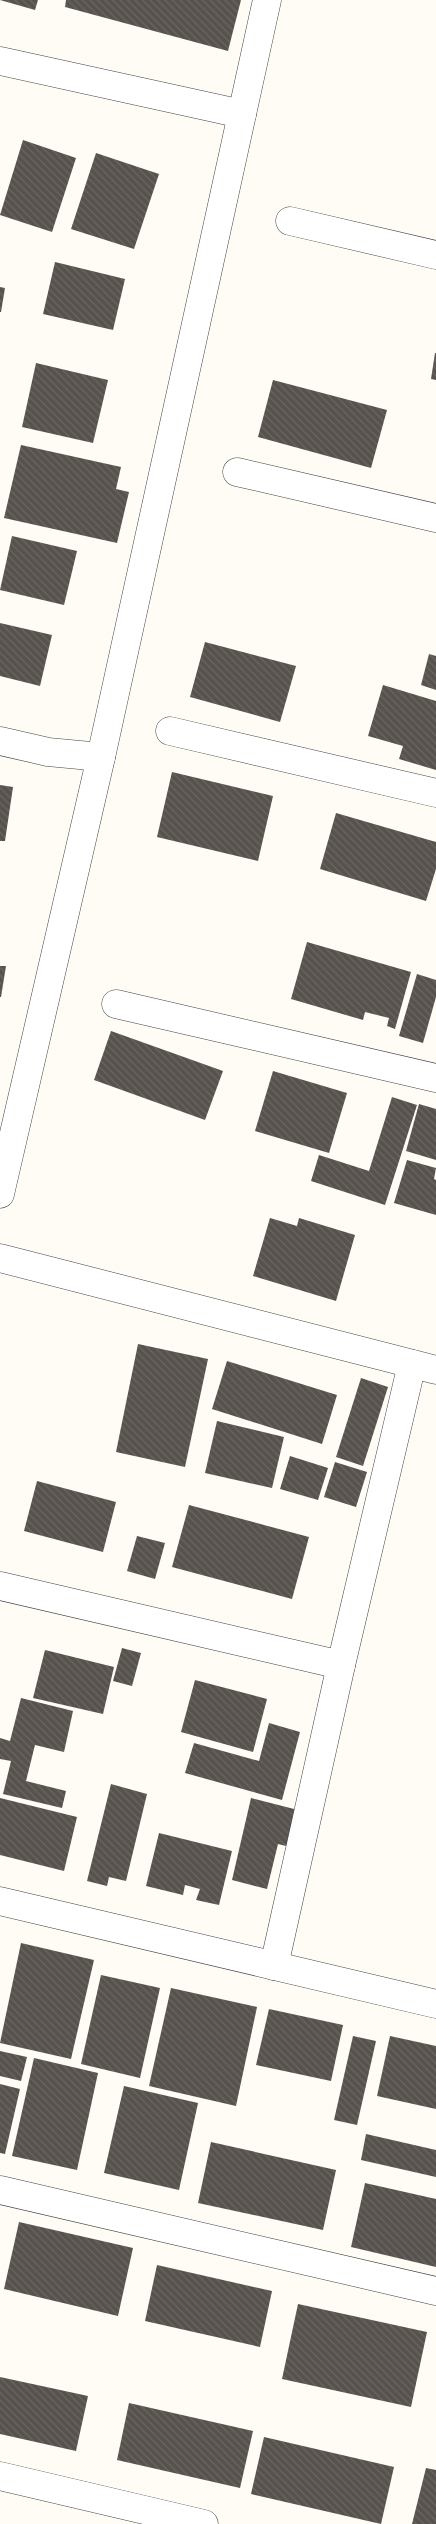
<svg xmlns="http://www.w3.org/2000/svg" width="436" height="2524" viewBox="0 0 436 2524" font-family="Merriweather,serif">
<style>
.building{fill:url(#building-back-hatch)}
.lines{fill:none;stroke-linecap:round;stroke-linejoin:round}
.minor-casing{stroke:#434343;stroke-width:29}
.minor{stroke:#fff;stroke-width:28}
</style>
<defs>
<pattern id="building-back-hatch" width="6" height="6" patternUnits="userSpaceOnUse" patternTransform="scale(1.25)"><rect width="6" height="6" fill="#58524e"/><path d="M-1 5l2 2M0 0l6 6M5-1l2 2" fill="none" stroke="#6b6663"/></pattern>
</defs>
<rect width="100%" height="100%" fill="#fefcf5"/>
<!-- building -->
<g class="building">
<polygon points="0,0 38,0 35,10"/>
<polygon points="66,0 241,0 228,51 65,7"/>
<polygon points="23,140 76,158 52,232 0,215"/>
<polygon points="96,153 159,174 134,249 71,229"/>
<polygon points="55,262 125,279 113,330 43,314"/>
<polygon points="0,287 5,288 1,312 0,312"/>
<polygon points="435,353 436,353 436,380 431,379"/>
<polygon points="36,363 108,380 93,443 22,427"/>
<polygon points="273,380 387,410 371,468 258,437"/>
<polygon points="21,445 121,467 116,489 129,492 117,543 4,518"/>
<polygon points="12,536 77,551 64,605 0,590"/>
<polygon points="0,623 52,635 40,686 0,676"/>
<polygon points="205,642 296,666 280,722 190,697"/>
<polygon points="429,654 436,656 436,690 421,685"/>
<polygon points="383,685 436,701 436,770 399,759 403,746 368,736"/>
<polygon points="172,772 273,796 258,861 157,837"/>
<polygon points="0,785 13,787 5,841 0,841"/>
<polygon points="336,813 436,842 436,869 426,901 320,869"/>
<polygon points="307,942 411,972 395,1029 387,1026 389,1018 365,1012 363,1020 291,999"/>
<polygon points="0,966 6,966 1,997 0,997"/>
<polygon points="417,974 436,980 436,997 423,1043 399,1036"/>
<polygon points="111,1031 223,1071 205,1120 94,1080"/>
<polygon points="273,1071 347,1093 329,1153 255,1131"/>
<polygon points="392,1097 417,1105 385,1205 311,1181 319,1155 369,1171"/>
<polygon points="419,1104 436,1109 436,1160 406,1151"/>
<polygon points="407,1160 436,1168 434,1179 436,1180 436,1215 394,1203"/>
<polygon points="270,1218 297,1226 299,1218 355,1235 336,1301 253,1276"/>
<polygon points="138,1344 208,1359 185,1467 116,1452"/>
<polygon points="227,1361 337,1395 322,1444 212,1409"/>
<polygon points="361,1378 388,1387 363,1466 336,1457"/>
<polygon points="217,1421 284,1437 272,1488 205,1473"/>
<polygon points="290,1456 328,1468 318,1500 280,1489"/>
<polygon points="335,1462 367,1472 356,1507 324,1497"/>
<polygon points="37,1481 116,1502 103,1552 24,1531"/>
<polygon points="189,1505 309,1537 292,1599 172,1567"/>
<polygon points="137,1536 165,1543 155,1579 127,1571"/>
<polygon points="122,1648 141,1653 132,1686 113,1681"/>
<polygon points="45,1650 114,1667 103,1714 33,1698"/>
<polygon points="195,1680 267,1699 253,1752 181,1732"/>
<polygon points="21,1698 73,1711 64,1752 35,1745 26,1781 66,1791 62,1808 3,1794 11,1761 0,1759 0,1738 10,1741"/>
<polygon points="269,1723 300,1732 282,1800 185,1773 194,1743 259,1761"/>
<polygon points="111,1784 147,1794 126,1881 109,1877 107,1886 87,1881"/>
<polygon points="0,1798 77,1817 64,1871 0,1855"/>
<polygon points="251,1798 298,1810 290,1847 278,1844 267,1889 232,1880"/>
<polygon points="159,1833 232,1851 219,1905 196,1900 200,1889 185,1885 183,1895 146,1886"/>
<polygon points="21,1943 94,1960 71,2059 0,2043"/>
<polygon points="101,1975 160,1988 140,2078 81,2064"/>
<polygon points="171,1988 257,2007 236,2106 149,2086"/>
<polygon points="269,2009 343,2025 331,2081 256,2065"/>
<polygon points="353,2036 376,2041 357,2125 334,2120"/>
<polygon points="390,2036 436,2046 436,2109 377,2096"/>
<polygon points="0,2051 27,2057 21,2081 0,2076"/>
<polygon points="34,2058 98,2073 77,2170 12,2156"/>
<polygon points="0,2084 20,2089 5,2154 0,2153"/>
<polygon points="124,2086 198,2103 179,2190 104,2173"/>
<polygon points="366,2134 436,2150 436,2177 361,2160"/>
<polygon points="211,2142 336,2170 323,2230 198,2203"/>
<polygon points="365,2183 436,2199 436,2267 351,2247"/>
<polygon points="19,2222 133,2248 118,2316 4,2289"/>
<polygon points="157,2265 272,2291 260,2347 145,2321"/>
<polygon points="298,2304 427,2332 411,2407 282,2379"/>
<polygon points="0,2377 88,2396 76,2451 0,2434"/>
<polygon points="129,2403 253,2431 240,2488 117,2460"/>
<polygon points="264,2437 394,2467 381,2524 251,2494"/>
<polygon points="426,2468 436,2470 436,2524 412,2524"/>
</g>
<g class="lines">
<defs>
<g id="minor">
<polyline points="0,61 242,114"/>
<polyline points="290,221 436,255"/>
<polyline points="237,472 436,518"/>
<polyline points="170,731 436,793"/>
<polyline points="0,741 48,752 101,757"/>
<polyline points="116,1004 436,1078"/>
<polyline points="0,1194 101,757 267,0"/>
<polyline points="0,1258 436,1370"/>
<polyline points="0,1586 341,1665"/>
<polyline points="0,1901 436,2004"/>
<polyline points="274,1966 341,1665 412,1364"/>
<polyline points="0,2190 436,2291"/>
<polyline points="0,2476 204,2524"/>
</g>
</defs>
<!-- minor casing -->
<use href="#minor" class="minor-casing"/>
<!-- minor -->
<use href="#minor" class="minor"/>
</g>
</svg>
